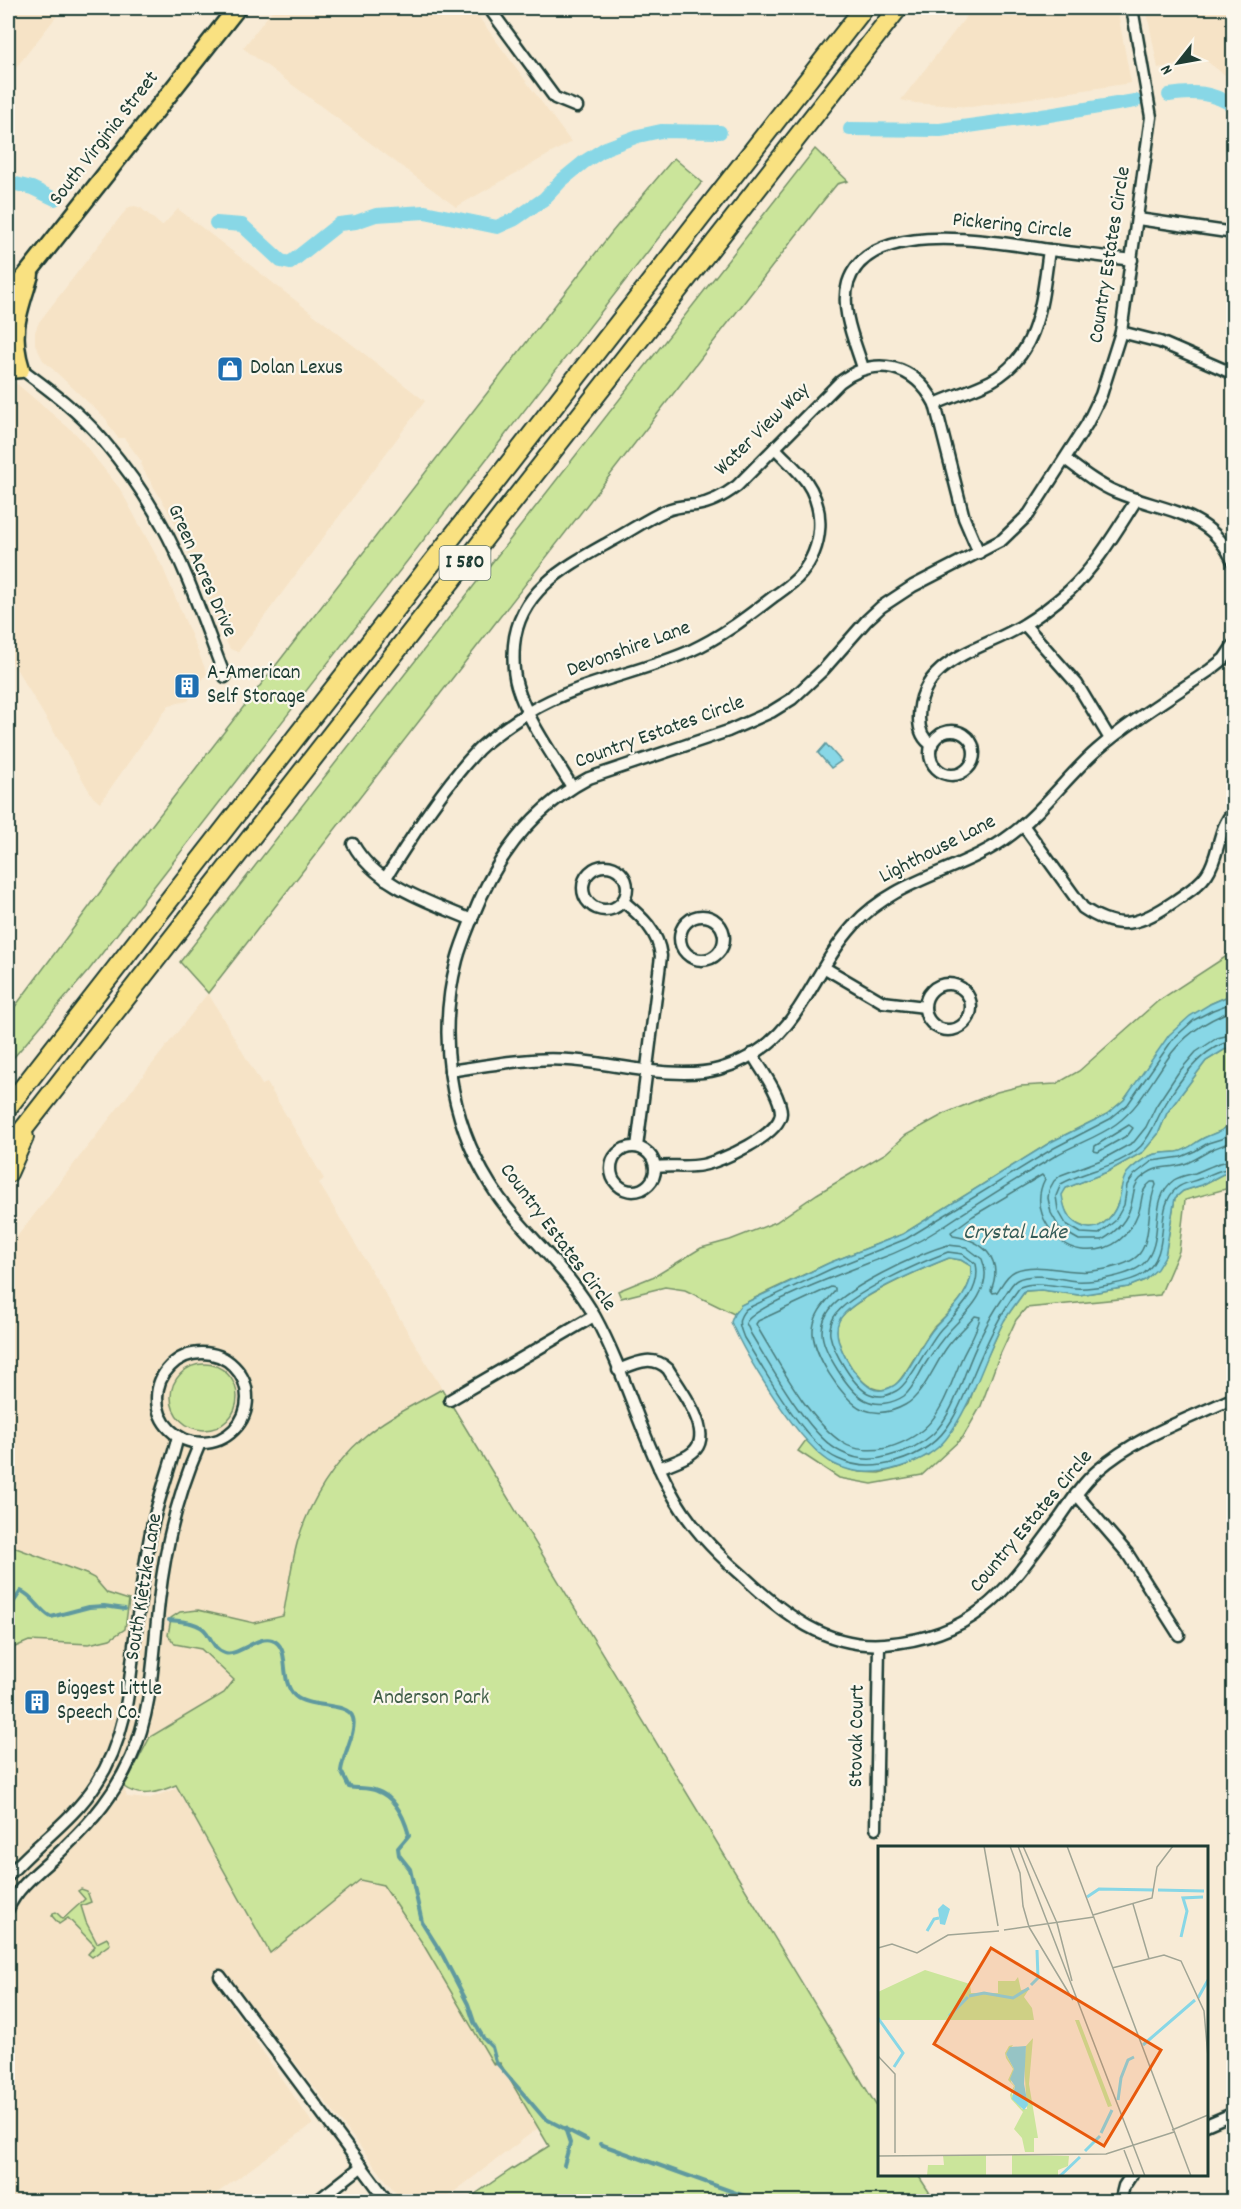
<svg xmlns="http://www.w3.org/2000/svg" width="1241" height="2209" viewBox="0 0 1241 2209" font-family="Dekko,sans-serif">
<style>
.built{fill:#f6e3c6}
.green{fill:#cbe59b;stroke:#759168;stroke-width:1.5}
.water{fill:#88d7e6;stroke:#5e999f;stroke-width:1.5;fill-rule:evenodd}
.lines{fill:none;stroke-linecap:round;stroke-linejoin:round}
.shore{stroke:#497b7b;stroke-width:1.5}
.stream{stroke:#5e999f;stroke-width:4}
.canal{stroke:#88d7e6;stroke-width:14}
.minor-casing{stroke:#1f3d34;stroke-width:15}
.primary-casing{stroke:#1f3d34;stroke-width:21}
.motorway-casing{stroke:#1f3d34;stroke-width:22}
.minor{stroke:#fbf7ec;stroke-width:10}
.primary{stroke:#f9e181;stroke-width:16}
.motorway{stroke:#f9e181;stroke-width:18}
.labels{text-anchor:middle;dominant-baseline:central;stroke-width:4.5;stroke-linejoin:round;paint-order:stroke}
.shield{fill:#fbf7ec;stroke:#61756b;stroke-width:1.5}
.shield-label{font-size:20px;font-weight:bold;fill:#1f3d34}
.street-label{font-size:21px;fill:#1f3d34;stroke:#fbf7ec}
.poi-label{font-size:21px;fill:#1f3d34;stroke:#fbf7ec;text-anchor:start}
.park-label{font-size:21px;fill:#415f49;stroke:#fbf7ec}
.water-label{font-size:22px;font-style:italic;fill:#345c58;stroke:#fbf7ec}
.inset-river{fill:none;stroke:#88d7e6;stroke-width:3}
.inset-road{fill:none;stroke:#a1a595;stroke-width:1.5}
.view{fill:#e8590c;fill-opacity:0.15;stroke:#e8590c;stroke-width:3}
.inset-edge{fill:none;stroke:#1f3d34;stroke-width:3}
</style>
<rect width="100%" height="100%" fill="#f8ebd6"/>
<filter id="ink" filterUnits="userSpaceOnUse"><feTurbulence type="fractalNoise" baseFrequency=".0167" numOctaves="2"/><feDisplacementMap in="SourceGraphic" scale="12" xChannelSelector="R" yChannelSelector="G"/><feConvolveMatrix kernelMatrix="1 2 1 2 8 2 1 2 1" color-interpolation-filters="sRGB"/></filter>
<g filter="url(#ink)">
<!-- built -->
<g class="built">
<polygon points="8,8 63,8 8,78"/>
<polygon points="274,8 472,8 571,142 456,207 243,48"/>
<polygon points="723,8 765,8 729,16"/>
<polygon points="973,8 1117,8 1131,83 971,107 914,103 901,100"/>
<polygon points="1146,8 1233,8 1233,81 1205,60 1158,68"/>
<polygon points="135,206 141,208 162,226 178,209 425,401 238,652 230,649 223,635 195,566 172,517 141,466 142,462 124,438 118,438 109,426 107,420 43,360 35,344 35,332 39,322 121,216 129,207"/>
<polygon points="8,379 17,384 77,435 120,489 163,568 207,673 188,701 169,705 100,803 93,797 8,655"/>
<polygon points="208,993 262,1085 267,1083 324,1179 319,1183 442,1389 387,1420 364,1437 331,1474 310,1507 298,1541 284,1616 224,1693 150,1737 124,1787 127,1797 148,1799 177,1788 270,1953 382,1862 538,2128 442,2201 402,2201 234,1983 222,1993 313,2124 206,2201 8,2202 8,1248"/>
</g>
<!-- green -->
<g class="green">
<polygon points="815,149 848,181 837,184 819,206 208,993 180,962"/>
<polygon points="674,158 702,182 89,970 8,1064 8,1016 110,879 612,232"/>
<polygon points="1233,952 1233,994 1210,1004 1138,1081 1124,1100 1107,1114 1051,1142 903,1234 829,1263 769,1291 741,1305 734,1314 685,1290 665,1287 621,1298 618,1291 657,1275 701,1248 730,1240 776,1222 817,1194 886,1153 906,1135 946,1113 997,1092 1021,1086 1056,1084 1079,1071 1158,1001"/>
<path d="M1233 1047 1234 1121C1223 1131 1218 1132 1206 1137 1196 1141 1189 1150 1177 1152 1168 1153 1158 1152 1150 1156 1143 1159 1132 1167 1128 1173 1120 1183 1122 1192 1118 1203 1112 1219 1097 1235 1079 1225 1067 1219 1064 1208 1061 1195L1066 1188 1107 1172 1143 1152 1158 1134 1167 1113 1206 1061 1224 1050Z"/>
<polygon points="1223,1174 1233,1174 1233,1187 1185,1200 1179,1251 1160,1295 1026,1308 1016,1320 998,1359 981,1406 963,1437 922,1475 872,1484 839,1478 798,1451 806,1440 833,1464 859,1472 879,1473 902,1467 928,1455 969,1403 978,1377 1004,1320 1025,1291 1041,1290 1079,1295 1128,1287 1145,1280 1165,1256 1175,1198 1183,1191 1202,1185"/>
<path d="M949 1258 961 1260 971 1266C974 1291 951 1310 935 1326 922 1340 906 1378 894 1386 887 1390 880 1391 873 1388 856 1382 829 1337 839 1320 852 1298 924 1268 949 1258Z"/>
<circle cx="204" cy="1397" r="33"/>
<path d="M442 1389 879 2110 880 2174 918 2175 935 2201H465L512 2169 549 2146 500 2063 494 2065 423 1944 383 1885 360 1880 270 1953 176 1785C159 1792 140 1799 124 1787L150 1737 224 1693 234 1680 201 1649 175 1644 168 1635 171 1618 180 1612 198 1610 254 1623 283 1616C288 1591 291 1564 298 1540 310 1501 334 1463 364 1437 387 1417 416 1404 442 1389Z"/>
<polygon points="8,1545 86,1574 94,1578 107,1593 129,1600 125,1629 110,1639 89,1644 29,1641 8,1650"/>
<polygon points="81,1889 87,1891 91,1902 81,1906 86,1922 97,1943 107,1938 110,1944 92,1957 88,1954 95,1946 68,1918 59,1924 52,1916 53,1913 56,1912 63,1919 85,1899 78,1891"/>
</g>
<!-- water -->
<g class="water">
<polygon points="826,744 841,761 831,768 818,753"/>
<path d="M1233 994V1047L1224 1050 1206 1061 1167 1113 1158 1134 1143 1152 1107 1172 1066 1188 1062 1195C1064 1208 1067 1219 1079 1225 1097 1235 1112 1219 1118 1203 1122 1192 1120 1183 1127 1173 1132 1167 1143 1159 1150 1156 1158 1152 1168 1153 1177 1152 1189 1150 1196 1141 1206 1137 1219 1131 1222 1132 1233 1121V1174H1223L1202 1185 1183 1191 1175 1198 1165 1256 1157 1269 1145 1280 1128 1287 1079 1295 1041 1290 1025 1291C1018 1301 1010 1311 1004 1321 983 1360 973 1404 946 1439 935 1453 916 1462 900 1467 878 1474 855 1475 834 1464 801 1448 746 1357 731 1322L734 1314 741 1305 829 1263 903 1234 1051 1142 1107 1114 1124 1100 1169 1035 1190 1016 1210 1004ZM949 1258 961 1260 971 1266C974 1291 951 1310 935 1327 922 1341 906 1380 893 1386 886 1390 878 1392 871 1388 855 1379 830 1339 839 1321 850 1298 924 1268 949 1258Z"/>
</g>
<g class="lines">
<!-- shore -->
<g class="shore">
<path d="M1234 1002 1213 1010 1194 1020 1173 1039 1128 1104 1110 1119 1054 1148 906 1239 831 1269 746 1309C736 1320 739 1325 744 1338 763 1368 806 1446 838 1459 857 1468 875 1468 895 1462 920 1455 939 1442 952 1420 961 1405 966 1390 973 1375 986 1344 1000 1313 1020 1287 1037 1280 1058 1287 1075 1288 1091 1289 1130 1283 1143 1274 1174 1252 1152 1208 1177 1188 1183 1183 1192 1182 1199 1179 1211 1175 1220 1168 1234 1168"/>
<path d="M1234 1010C1206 1020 1182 1036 1166 1061 1150 1084 1139 1107 1116 1124 1097 1138 1075 1144 1055 1156 1015 1180 975 1205 936 1231 919 1242 899 1252 879 1259 857 1268 753 1305 746 1323L751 1334C770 1365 809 1437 841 1452 856 1460 873 1461 889 1456 905 1452 921 1445 933 1434 949 1418 957 1395 965 1374 974 1350 986 1323 1001 1301 1006 1295 1010 1284 1017 1280 1030 1272 1061 1279 1076 1281 1093 1282 1132 1276 1144 1263 1166 1240 1147 1200 1174 1180 1180 1176 1188 1175 1195 1173 1209 1168 1218 1161 1234 1161"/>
<path d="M1234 1034 1217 1038 1196 1052 1178 1073 1156 1106 1146 1127 1134 1142 1101 1160 1061 1175 1054 1181 1049 1190 1048 1198 1051 1213 1060 1229 1079 1240H1102C1116 1232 1127 1221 1131 1205 1134 1195 1133 1186 1140 1179 1158 1163 1165 1170 1184 1164 1193 1161 1200 1156 1209 1151 1217 1146 1225 1146 1234 1139"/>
<path d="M1234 1041C1203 1044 1176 1085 1162 1110 1155 1123 1151 1135 1141 1146 1120 1167 1086 1170 1061 1184L1056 1196 1058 1210 1066 1224 1081 1233 1099 1234 1115 1221 1124 1205 1127 1185 1134 1175 1152 1161 1181 1157 1195 1151 1208 1143 1221 1139 1234 1130"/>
<polygon points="1129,1125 1133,1128 1128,1135 1098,1152 1094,1151 1095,1146"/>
<path d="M1042 1175 1045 1179C1038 1192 1038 1205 1044 1219 1052 1235 1064 1248 1082 1250 1111 1253 1129 1237 1139 1211 1143 1199 1140 1190 1151 1182H1155L1156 1185C1146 1205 1152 1237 1140 1253 1130 1267 1092 1273 1075 1271 1057 1270 1032 1263 1015 1271 1006 1275 1002 1285 997 1292L993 1293 991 1290C1004 1258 982 1240 953 1236L951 1232 973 1216Z"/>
<path d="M948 1245 966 1247 982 1259C994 1287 969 1311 951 1329 941 1340 932 1353 924 1366 918 1376 913 1389 904 1396 892 1404 877 1406 865 1400 849 1392 822 1350 822 1332 822 1327 824 1319 827 1314 838 1291 921 1252 948 1245Z"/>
<path d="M948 1252 963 1254 976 1264C982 1291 958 1311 941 1329 928 1343 910 1384 896 1391 887 1396 880 1398 870 1394 854 1388 833 1351 830 1335 829 1330 831 1322 834 1317 847 1294 922 1262 948 1252Z"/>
<path d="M831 1287 835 1288V1291C825 1303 815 1312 813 1329 811 1351 842 1400 862 1409 877 1415 891 1413 905 1405 923 1396 935 1363 948 1346 956 1335 967 1326 975 1316L980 1317C978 1330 968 1345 962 1358 943 1402 938 1433 887 1448 873 1451 855 1451 843 1443 809 1421 780 1365 759 1330L756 1324 758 1321Z"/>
</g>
<!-- stream -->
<g class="stream">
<path d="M8 1610 21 1591C34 1596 39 1611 51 1617L89 1607 104 1606 125 1609"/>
<path d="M169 1620C181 1621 200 1622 207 1633 212 1641 215 1650 225 1653 237 1657 258 1635 272 1640 292 1647 278 1680 295 1696 309 1709 348 1701 353 1718 357 1731 342 1757 341 1771L349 1787C358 1789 368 1787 377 1791 395 1797 404 1817 409 1835L398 1848 399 1855 410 1869 422 1922 442 1954 468 2004 474 2022 484 2039 492 2047 496 2062 544 2118 587 2140"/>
<polyline points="600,2144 761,2202"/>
<polyline points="564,2165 570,2143 565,2128"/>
</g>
<!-- canal -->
<g class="canal">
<path d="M1169 95C1195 91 1211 92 1234 106"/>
<polyline points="850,129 940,130 1049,115 1135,101"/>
<polyline points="8,182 32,188 55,199"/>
<polyline points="216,223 242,225 281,261 290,263 339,224 356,222 376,215 425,212 497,227 515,219 544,199 562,180 584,162 606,148 638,136 661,131 720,132"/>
</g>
<defs>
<g id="minor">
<polyline points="489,8 555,98 577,107"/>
<path d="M1132 8 1151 117 1121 332 1101 395 1087 424 1029 514 1002 540 913 586 881 607 867 620 824 669 792 699 771 712 728 731 589 778C532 808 496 857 473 916 467 931 461 945 457 960 437 1035 449 1118 490 1184 520 1232 568 1267 595 1317 625 1372 640 1433 669 1488 687 1523 713 1550 743 1576 782 1613 827 1649 885 1644 979 1636 1007 1589 1059 1519 1071 1502 1082 1484 1097 1471 1135 1437 1188 1419 1234 1398"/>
<polyline points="1138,219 1234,233"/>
<polyline points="1121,332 1160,342 1234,374"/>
<path d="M8 359C40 383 75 407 102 439 124 465 145 494 162 525 188 572 205 626 225 677"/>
<path d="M863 368C855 342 840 310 848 283 869 216 1000 243 1050 250 1078 253 1105 257 1132 260"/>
<path d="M935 404C953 396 973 390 991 381 1040 355 1042 298 1049 250"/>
<path d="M1065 459C1081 471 1097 484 1116 492 1164 512 1212 510 1234 564"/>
<polyline points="1025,625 1077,684 1110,739"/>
<circle cx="952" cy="753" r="22"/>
<path d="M932 745C922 739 919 729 919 718 919 657 985 650 1025 624 1040 615 1055 603 1069 591 1097 565 1116 531 1137 499"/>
<path d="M572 787C553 755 528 722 517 686 513 673 513 659 514 645 519 589 569 565 613 540 630 531 647 519 665 511 675 506 685 506 696 505 712 503 725 495 737 486L840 382C875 355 914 364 935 404L964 518 979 553"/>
<path d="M1023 825 1083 908C1120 933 1141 924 1175 901 1186 893 1199 886 1207 874 1220 855 1217 829 1234 811"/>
<path d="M353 844C376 886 430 902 472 920"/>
<circle cx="605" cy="888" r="22"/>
<path d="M385 879C413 835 443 787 478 750 493 735 512 723 529 712 578 682 638 674 690 651 721 637 747 617 773 597 783 590 794 583 801 574 823 547 826 510 806 481 797 469 785 459 775 448"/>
<path d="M623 901C642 917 658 931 661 956L637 1147"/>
<circle cx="702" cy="938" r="22"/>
<polyline points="825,968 883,1002 925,1007"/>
<circle cx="948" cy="1007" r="23"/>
<path d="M450 1071C489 1065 529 1057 569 1060 615 1063 675 1081 719 1069 800 1046 806 978 854 925 897 877 963 872 1012 834 1044 810 1067 776 1097 750 1132 720 1172 696 1210 670L1224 659 1234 644"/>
<circle cx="633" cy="1169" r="22"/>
<path d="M655 1167C671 1165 687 1168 702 1165 722 1161 780 1135 781 1113 781 1096 761 1069 752 1054"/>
<circle cx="202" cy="1398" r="45"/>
<path d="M618 1370C636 1363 652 1354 668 1369 679 1388 716 1433 693 1452 684 1460 670 1463 659 1468"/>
<polyline points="450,1400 594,1316"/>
<polyline points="1076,1494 1127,1553 1179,1635"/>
<polyline points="876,1828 879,1645"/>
<path d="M8 1876C36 1844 73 1820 96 1784 124 1742 129 1695 134 1645 139 1609 143 1573 150 1537 156 1503 170 1470 178 1436"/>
<path d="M8 1909C19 1883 47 1866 66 1846 95 1818 114 1795 131 1758 153 1710 153 1653 159 1601 165 1547 178 1493 200 1443"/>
<polyline points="220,1976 388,2202"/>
<polyline points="1206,2125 1234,2113"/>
<polyline points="316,2202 362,2166"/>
<polyline points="1120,2202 1124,2186 1132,2174"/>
</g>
<g id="primary">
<polyline points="8,298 237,8"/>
<path d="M8 370 21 369C9 331 19 311 30 275"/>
</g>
<g id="motorway">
<polyline points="8,1107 864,8"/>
<polyline points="8,1149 898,8"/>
<polyline points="8,1173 24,1137"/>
</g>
</defs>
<!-- minor casing -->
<use href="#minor" class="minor-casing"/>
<!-- primary casing -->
<use href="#primary" class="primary-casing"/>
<!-- motorway casing -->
<use href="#motorway" class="motorway-casing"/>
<!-- minor -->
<use href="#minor" class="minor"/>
<!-- primary -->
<use href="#primary" class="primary"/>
<!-- motorway -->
<use href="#motorway" class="motorway"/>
</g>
</g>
<!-- icons -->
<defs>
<symbol id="shop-square" viewBox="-11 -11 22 22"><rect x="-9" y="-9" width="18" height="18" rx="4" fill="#1f6fb2" stroke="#fbf7ec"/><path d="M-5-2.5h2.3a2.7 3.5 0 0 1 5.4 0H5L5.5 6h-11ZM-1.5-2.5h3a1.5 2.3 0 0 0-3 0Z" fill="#fff"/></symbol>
<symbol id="building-square" viewBox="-11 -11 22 22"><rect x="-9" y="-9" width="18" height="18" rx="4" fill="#1f6fb2" stroke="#fbf7ec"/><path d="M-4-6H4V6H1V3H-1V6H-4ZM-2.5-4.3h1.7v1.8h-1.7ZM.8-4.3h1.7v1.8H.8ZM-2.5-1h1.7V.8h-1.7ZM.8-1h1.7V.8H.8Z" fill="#fff"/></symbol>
</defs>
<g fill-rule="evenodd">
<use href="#shop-square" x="215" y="354" width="30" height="30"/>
<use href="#building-square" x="172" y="671" width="30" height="30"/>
<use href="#building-square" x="22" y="1687" width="30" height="30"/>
</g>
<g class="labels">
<!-- shield labels -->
<rect class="shield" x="439.5" y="546" width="51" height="34" rx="4.5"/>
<g class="shield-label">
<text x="465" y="563">I 580</text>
</g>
<!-- street labels -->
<g class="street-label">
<text transform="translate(105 139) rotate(-52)">South Virginia Street</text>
<text transform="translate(1012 227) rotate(6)">Pickering Circle</text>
<text transform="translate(1111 255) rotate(-81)">Country Estates Circle</text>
<text transform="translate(763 430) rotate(-44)">Water View Way</text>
<text transform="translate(201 571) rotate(66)">Green Acres Drive</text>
<text transform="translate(629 650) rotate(-20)">Devonshire Lane</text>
<text transform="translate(660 733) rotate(-20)">Country Estates Circle</text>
<text transform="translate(938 850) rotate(-27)">Lighthouse Lane</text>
<text transform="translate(557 1238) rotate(53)">Country Estates Circle</text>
<text transform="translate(1032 1522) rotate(-50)">Country Estates Circle</text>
<text transform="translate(145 1587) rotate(-81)">South Kietzke Lane</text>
<text transform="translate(858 1736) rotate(-89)">Stovak Court</text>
</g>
<!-- poi labels -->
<g class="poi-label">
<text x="250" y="369">Dolan Lexus</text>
<text x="207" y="674">A-American<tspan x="207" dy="24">Self Storage</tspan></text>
<text x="57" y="1690">Biggest Little<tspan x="57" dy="24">Speech Co.</tspan></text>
</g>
<!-- park labels -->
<g class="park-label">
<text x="431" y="1699">Anderson Park</text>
</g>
<!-- water labels -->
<g class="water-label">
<text x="1015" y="1233">Crystal Lake</text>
</g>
</g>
<!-- overview -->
<g transform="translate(878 1846)">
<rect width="330" height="330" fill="#f8ebd6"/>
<path d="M47 124 92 138 93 147H120V135H137L140 131 143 144 151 143 146 151 154 162 156 174H0V146ZM197 174H201L234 260 230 261ZM155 192 151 238 160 292H156V306H147L144 292 136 283 145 266 133 253 132 249 136 240 130 234 135 223 128 212 127 207 131 200 135 199 128 208 136 223 133 236 137 240 134 248 144 263H149L146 217 148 200ZM65 309H108V330H49L50 319H66ZM134 309 191 310 190 320 180 324V330H134Z" fill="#cbe59b"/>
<path d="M65 58 72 63 67 79 62 78 60 63ZM148 200 146 238 150 259 146 264 134 253 137 240 132 233 136 223 128 208 132 201Z" fill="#88d7e6"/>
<path class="inset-river" d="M280 44 326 45M209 51 221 43 276 44M49 85 56 73 61 72M303 91 309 65 305 52 325 51M153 139 160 132 159 104M91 150 106 147 135 152 151 142M320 152 330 134M71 170 90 151M0 172 25 207 16 221M265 199 317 154M240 254 243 232 250 214 256 211M223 287 234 264M207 305 222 290M182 330 202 311"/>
<path class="inset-road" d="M106 0 120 80M132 0 142 27 145 60 151 81M140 0 267 330M145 0 179 77M189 0 313 330M255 58 271 113M215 69 274 52 279 21 295 0M179 77 194 135M151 81 195 154M126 84 216 71M0 102 14 98 39 107 70 89 121 85M234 122 286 109 303 115 326 165 330 211M0 210 17 228V307M294 284 330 269M246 304 256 330M0 310 228 308 296 286"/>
<path class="view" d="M113 102 283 204 226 300 56 198Z"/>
<rect width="330" height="330" class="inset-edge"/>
</g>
<!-- margin -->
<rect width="1241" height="2209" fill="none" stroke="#fbf7ec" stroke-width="30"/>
<rect x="15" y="15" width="1211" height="2179" fill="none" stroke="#1f3d34" stroke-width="2" filter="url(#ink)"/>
<!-- north arrow -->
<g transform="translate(1178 63) rotate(239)" stroke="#fbf7ec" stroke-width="4.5" paint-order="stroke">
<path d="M0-4.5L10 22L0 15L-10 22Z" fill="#1f3d34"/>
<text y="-9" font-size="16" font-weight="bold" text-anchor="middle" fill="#1f3d34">N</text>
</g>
</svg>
